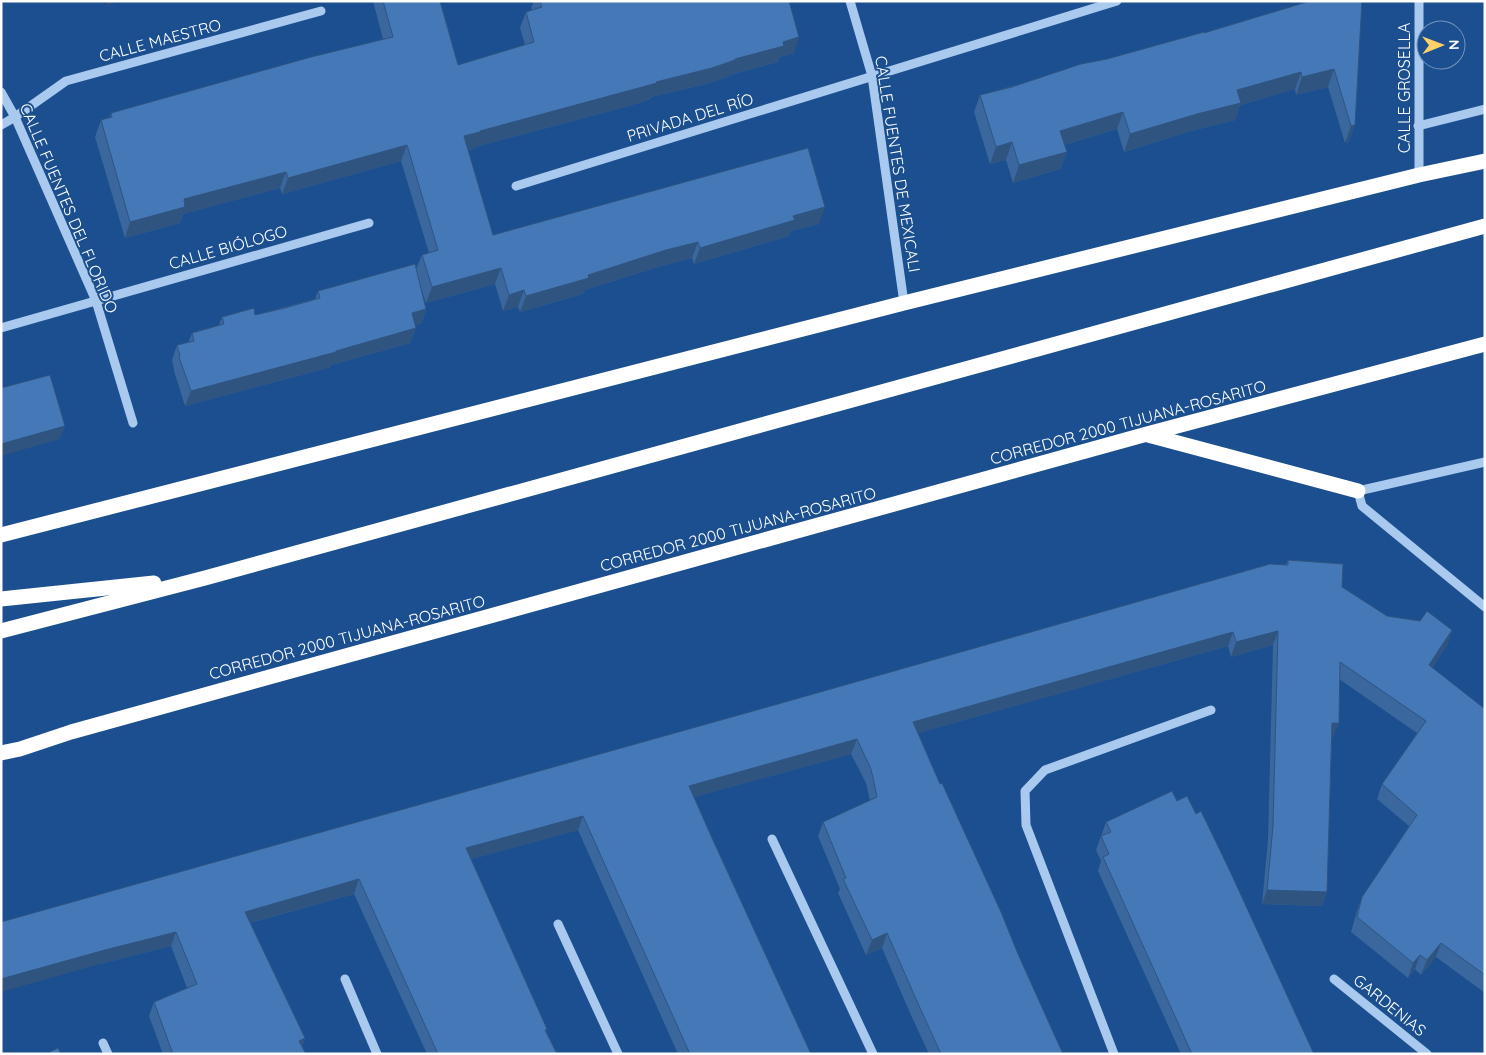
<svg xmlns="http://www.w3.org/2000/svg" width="1486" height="1055" viewBox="0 0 1486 1055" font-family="Quicksand,sans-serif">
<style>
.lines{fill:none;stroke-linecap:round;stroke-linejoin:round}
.minor{stroke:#a9c9ee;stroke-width:9}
.highway{stroke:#fff;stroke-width:15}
.wall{fill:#3a679d}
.shaded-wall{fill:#305480}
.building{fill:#4478b7;stroke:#305480}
.labels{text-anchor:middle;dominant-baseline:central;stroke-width:4;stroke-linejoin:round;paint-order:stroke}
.street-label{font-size:16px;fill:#fff;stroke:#1b4f8f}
</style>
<rect width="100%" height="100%" fill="#1b4f8f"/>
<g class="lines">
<!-- minor -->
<g class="minor">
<polyline points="850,1 872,76 904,303"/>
<polyline points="1419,1 1419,175"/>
<polyline points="1,92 15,117 96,301 133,423"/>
<polyline points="1,125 15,117 66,81 321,11"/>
<polyline points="1418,126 1485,109"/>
<polyline points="516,186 1117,1"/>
<polyline points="1,328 369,223"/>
<polyline points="1485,462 1358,491 1362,506 1485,607"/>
<polyline points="772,839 873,1054"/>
<polyline points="558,924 618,1054"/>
<polyline points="345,979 377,1054"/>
<polyline points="1334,979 1427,1054"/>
<polyline points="103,1043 108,1054"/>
<polyline points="1114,1054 1026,825 1025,791 1045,770 1211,710"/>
</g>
<!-- highway -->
<g class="highway">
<polyline points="1148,435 1358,491"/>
<polyline points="1,535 904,303 1419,175 1485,161"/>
<polyline points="1,599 154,583"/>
<polyline points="1,631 205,578 1485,226"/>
<polyline points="1,753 20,749 71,732 1147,434 1485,344"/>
</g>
</g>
<!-- wall -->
<g class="wall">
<polygon points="373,1 440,1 458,65 525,45 520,28 526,12 532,10 531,8 534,1 789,1 794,53 780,57 778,62 730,75 730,76 706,84 651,97 651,99 629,106 475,147 474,149 468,150 493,235 819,224 791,231 789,236 694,264 692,258 661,266 585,290 583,294 520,312 518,307 503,311 495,284 426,303 419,282 426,309 421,324 415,325 416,328 410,343 331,365 331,367 185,406 174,371 174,369 172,360 177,345 188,343 192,333 219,325 222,317 255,315 315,299 318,291 416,269 422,255 429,253 401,161 282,194 280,188 216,205 183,214 180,223 125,238 95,137 101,120 109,118 111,113 383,39"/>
<polygon points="1310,1 1355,125 1348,143 1345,143 1328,87 1296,95 1295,89 1240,105 1235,120 1191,131 1124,152 1117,129 1064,145 1067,152 1060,169 1013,183 1006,160 990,164 974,112 980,95 1204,33"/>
<polygon points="1288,560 1342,587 1387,616 1452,630 1447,645 1432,668 1485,709 1485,993 1436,957 1421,975 1415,969 1408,978 1351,932 1357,911 1362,897 1409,826 1377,799 1382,784 1417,733 1339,679 1333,738 1332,737 1327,892 1322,906 1262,904 1268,840 1273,645 1231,657 1228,646 918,733 940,784 1063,1054 929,1054 910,1013 882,948 866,955 838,893 840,889 818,836 823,822 870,801 866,783 851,754 694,797 712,838 811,1054 678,1054 578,830 471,859 547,1029 546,1031 557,1054 427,1054 354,894 250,923 305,1038 302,1047 306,1054 163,1054 149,1016 154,1002 187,988 171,946 100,964 1,922 1286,565"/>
<polygon points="1177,801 1196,814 1314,1054 1181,1054 1098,871 1101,861 1096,850 1106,822"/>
</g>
<!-- shaded-wall -->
<g class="shaded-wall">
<polygon points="108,1 122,1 106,6"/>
<polygon points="799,37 794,53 780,57 778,62 730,75 730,76 706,84 651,97 651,99 629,106 475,147 474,149 458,152 464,136 735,59 783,42"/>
<polygon points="1334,69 1328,87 1296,95 1302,77"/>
<polygon points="1301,72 1295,89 1240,105 1235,120 1191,131 1124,152 1130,134 1237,90"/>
<polygon points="1123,112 1117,129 1054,148 1060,131"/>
<polygon points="1355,125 1348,143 1345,143 1351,126"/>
<polygon points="1012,142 1006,160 990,164 996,147"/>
<polygon points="407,145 401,161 282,194 288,178"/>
<polygon points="1067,152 1060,169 1013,183 1019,165"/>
<polygon points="286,172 280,188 183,214 180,223 125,238 130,222 184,199"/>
<polygon points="825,207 819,224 791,231 789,236 694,264 700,248 793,216"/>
<polygon points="698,242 692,258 661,266 585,290 583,294 520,312 526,296 666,250"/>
<polygon points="501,268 495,284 426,303 432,287"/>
<polygon points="524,290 518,307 503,311 509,295"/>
<polygon points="426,309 421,324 406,328 412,313"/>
<polygon points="416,328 410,343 331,365 331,367 185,406 191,391"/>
<polygon points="65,426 60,439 1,456 1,444"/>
<polygon points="1452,630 1447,645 1424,680 1429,665"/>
<polygon points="1278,631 1273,645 1231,657 1236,642"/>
<polygon points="1233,632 1228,646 908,736 913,722"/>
<polygon points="1332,723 1339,723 1333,738 1327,737"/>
<polygon points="857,739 851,754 684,800 689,786"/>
<polygon points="583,816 578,830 461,862 466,848"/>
<polygon points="359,879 354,894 239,926 245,912"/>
<polygon points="1267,890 1327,892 1322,906 1262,904"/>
<polygon points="176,932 171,946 100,964 1,992 1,979 105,950"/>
<polygon points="887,933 882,948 866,955 872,940"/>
<polygon points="1441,943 1436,957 1421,975 1427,960"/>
<polygon points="1420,955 1415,969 1408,978 1413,963"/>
<polygon points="305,1038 300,1053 299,1041"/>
</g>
<!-- building -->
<g class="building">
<polygon points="383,1 440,1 458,65 534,42 526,12 542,7 540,1 789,1 799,37 783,42 784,46 735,59 735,60 712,68 656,82 657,83 635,89 480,131 480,132 464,136 493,235 808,148 825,207 793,216 795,220 700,248 698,242 666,250 588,275 589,278 526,296 524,290 509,295 501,268 432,287 422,255 438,250 407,145 288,178 286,172 222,189 184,199 185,207 130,222 101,120 112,117 111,113 311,57 393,37"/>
<polygon points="1310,1 1362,1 1355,125 1351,126 1334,69 1302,77 1301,72 1237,90 1241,103 1197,114 1130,134 1123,112 1060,131 1067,152 1019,165 1012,142 996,147 980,95 1012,87 1081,64 1107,59 1204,32 1204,33"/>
<polygon points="415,264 426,309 412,313 416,328 336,351 336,352 191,391 179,357 180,356 177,345 194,341 192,333 224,324 222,317 254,308 255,315 285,308 320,298 318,291"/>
<polygon points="50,375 65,426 1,444 1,388"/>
<polygon points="1288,560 1343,564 1342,587 1387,616 1420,621 1427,611 1452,630 1429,665 1485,709 1485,975 1441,943 1427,960 1420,955 1413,963 1357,917 1362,897 1417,815 1382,784 1426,721 1340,662 1339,723 1332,723 1327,892 1267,890 1273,826 1278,631 1236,642 1233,632 913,722 940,784 942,783 1001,912 1018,954 1063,1054 941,1054 916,999 887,933 872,940 843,879 846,878 823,822 877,797 871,769 857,739 689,786 712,838 811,1054 690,1054 583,816 466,848 547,1029 545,1030 557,1054 438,1054 359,879 245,912 305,1038 299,1041 306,1054 173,1054 154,1002 197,984 176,932 105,950 1,979 1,922 778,704 1270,564 1288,565"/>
<polygon points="1172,791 1177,801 1187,796 1196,814 1201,811 1229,869 1314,1054 1192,1054 1103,857 1109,854 1101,836 1111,832 1106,822"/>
<polygon points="58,1048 61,1054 46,1054"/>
</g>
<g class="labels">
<!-- street labels -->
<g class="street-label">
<text transform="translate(160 40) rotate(-15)">CALLE MAESTRO</text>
<text transform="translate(1404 88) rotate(-90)">CALLE GROSELLA</text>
<text transform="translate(690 117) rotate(-17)">PRIVADA DEL RÍO</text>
<text transform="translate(898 164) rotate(81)">CALLE FUENTES DE MEXICALI</text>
<text transform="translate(69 208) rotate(67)">CALLE FUENTES DEL FLORIDO</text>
<text transform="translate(228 247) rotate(-16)">CALLE BIÓLOGO</text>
<text transform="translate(1128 422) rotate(-15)">CORREDOR 2000 TIJUANA-ROSARITO</text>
<text transform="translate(738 529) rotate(-15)">CORREDOR 2000 TIJUANA-ROSARITO</text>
<text transform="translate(347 637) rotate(-15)">CORREDOR 2000 TIJUANA-ROSARITO</text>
<text transform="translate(1390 1005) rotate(39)">GARDENIAS</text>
</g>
</g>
<!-- border -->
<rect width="1486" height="1055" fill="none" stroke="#ffffff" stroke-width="5"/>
<!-- north arrow -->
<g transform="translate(1441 45) rotate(89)"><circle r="24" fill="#1b4f8f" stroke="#7695bc"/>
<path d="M0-4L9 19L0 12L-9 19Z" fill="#ffd166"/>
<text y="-8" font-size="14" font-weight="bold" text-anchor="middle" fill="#ffffff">N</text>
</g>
</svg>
